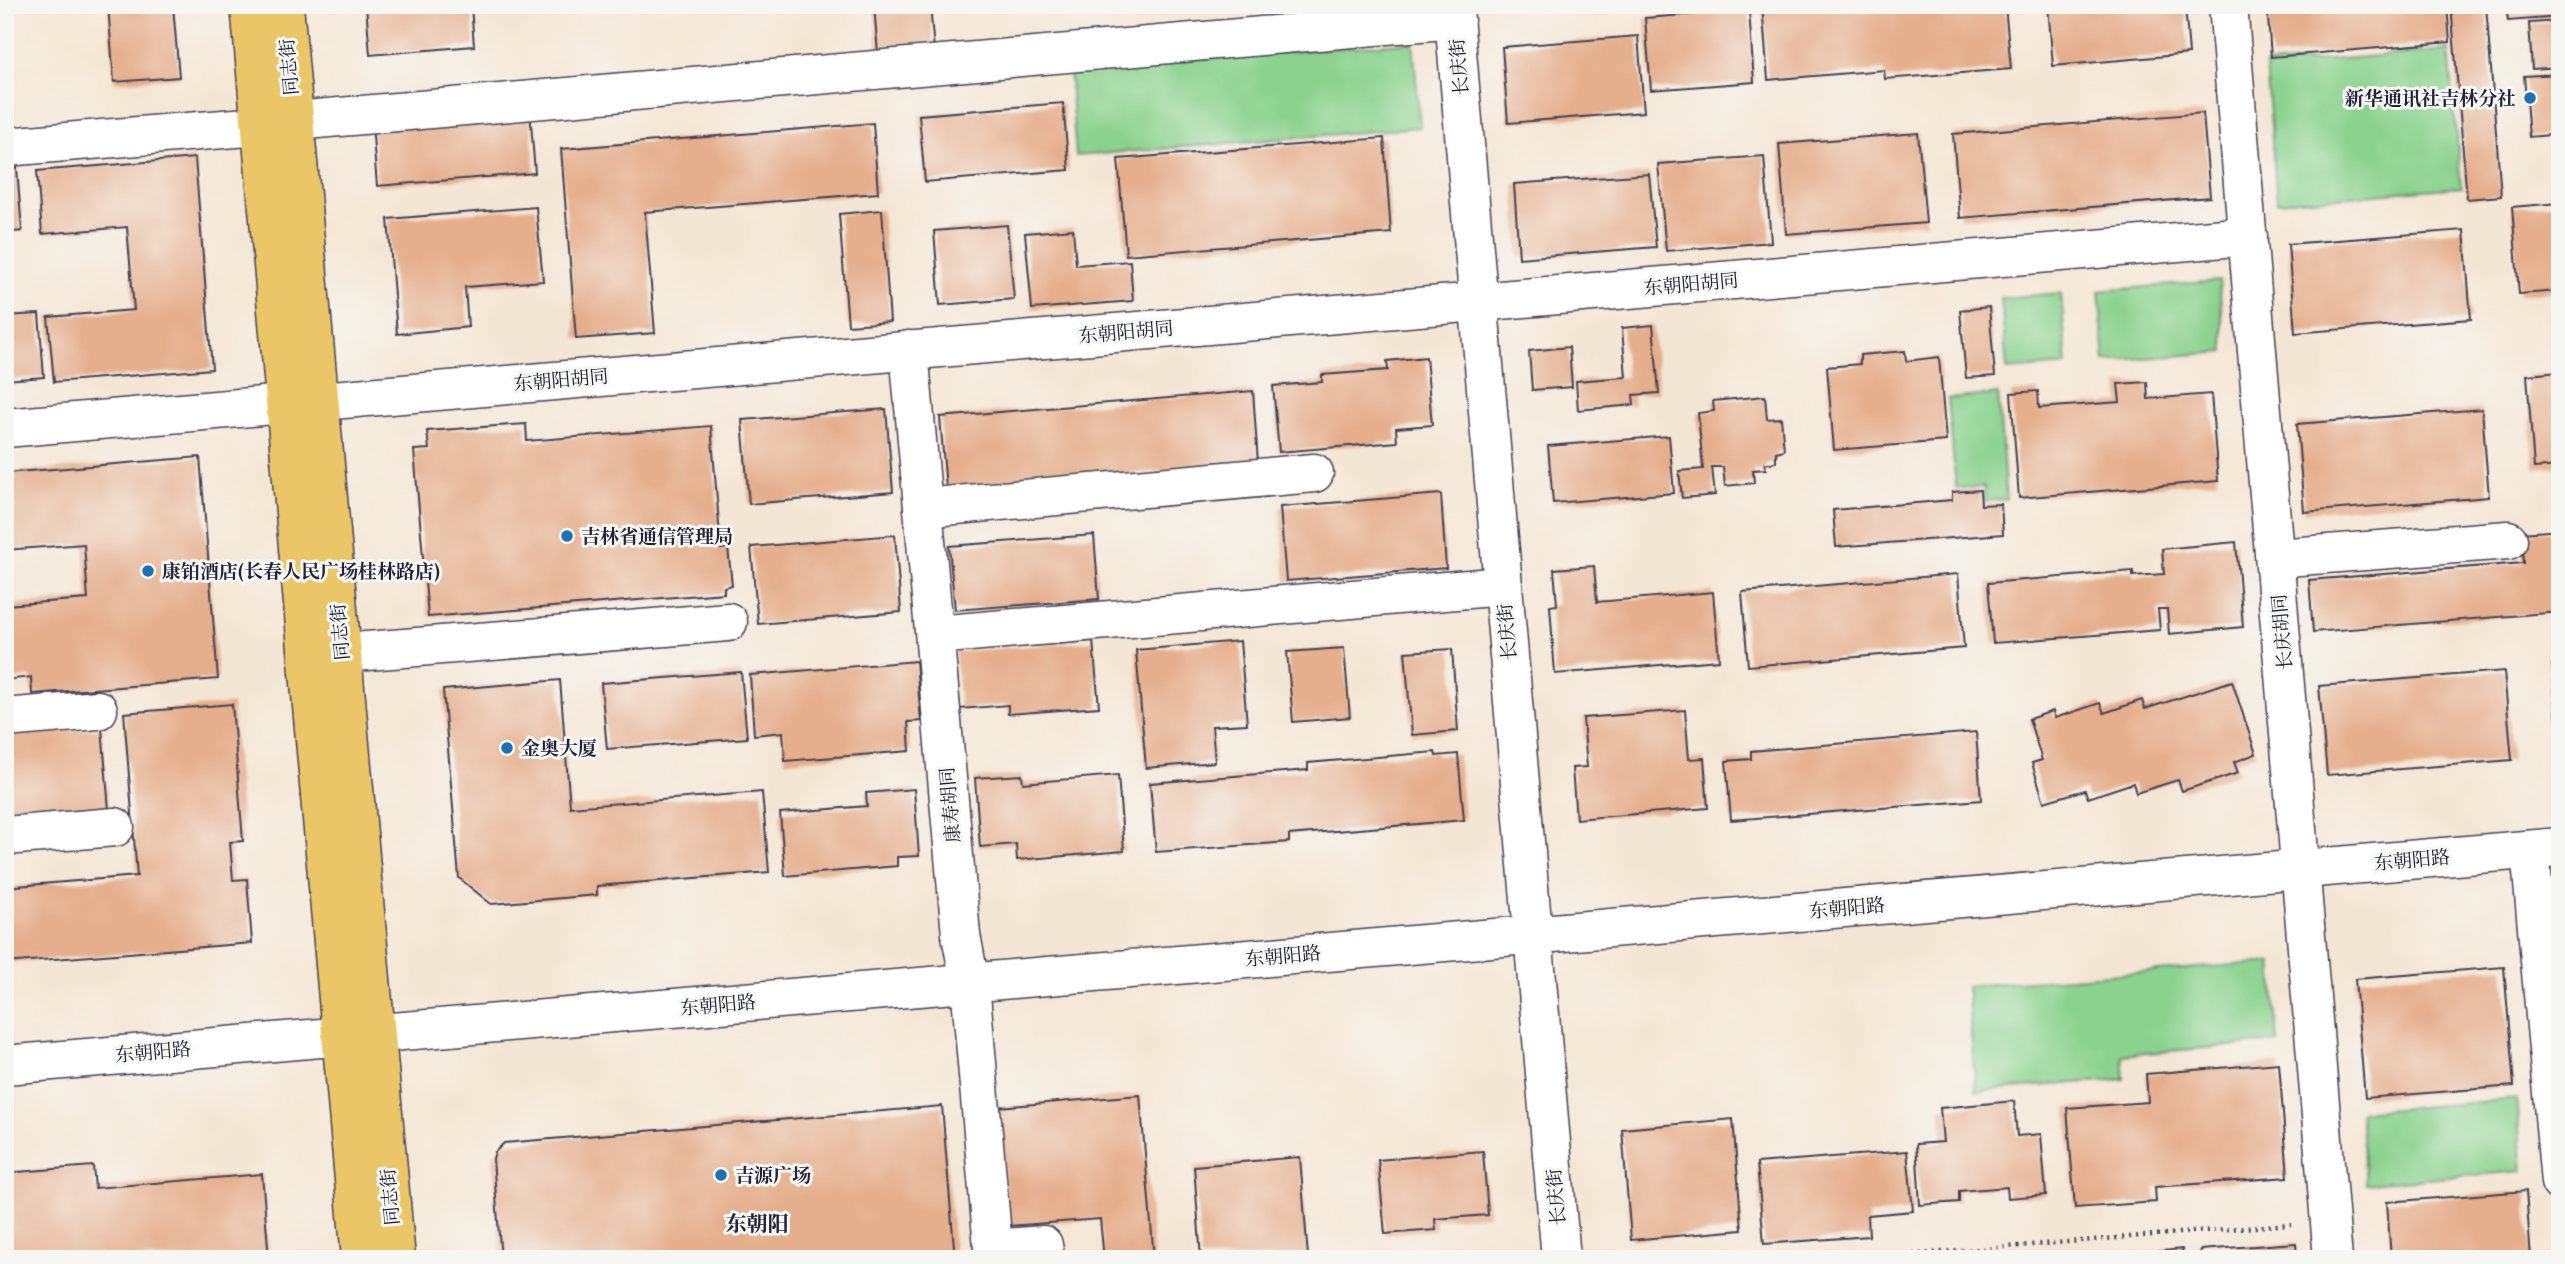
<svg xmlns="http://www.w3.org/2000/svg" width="2565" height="1264" viewBox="0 0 2565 1264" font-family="'Libre Caslon Text','Noto Serif SC',serif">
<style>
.green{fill:#8ad28d;stroke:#567a64;stroke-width:2}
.building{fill:#e5ae8c}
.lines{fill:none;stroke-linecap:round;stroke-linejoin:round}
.minor-casing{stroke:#423f52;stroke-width:41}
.major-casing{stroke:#423f52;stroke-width:41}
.path{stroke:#423f52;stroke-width:4.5;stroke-dasharray:2 5;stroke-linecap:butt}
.minor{stroke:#fff;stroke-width:38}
.major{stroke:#ebc669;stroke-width:38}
.poi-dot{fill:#1f6fb2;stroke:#f6f6f2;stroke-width:2.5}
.labels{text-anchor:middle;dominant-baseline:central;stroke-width:6;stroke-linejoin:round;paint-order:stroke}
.street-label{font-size:19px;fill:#22223b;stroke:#f6f6f2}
.poi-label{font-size:19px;font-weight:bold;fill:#22223b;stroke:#f6f6f2;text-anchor:start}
.neighbourhood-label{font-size:21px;font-weight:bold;fill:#22223b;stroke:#f6f6f2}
</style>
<rect width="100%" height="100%" fill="#f6f6f2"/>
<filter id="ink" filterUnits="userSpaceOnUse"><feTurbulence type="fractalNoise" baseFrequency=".0143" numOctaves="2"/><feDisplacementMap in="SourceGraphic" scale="14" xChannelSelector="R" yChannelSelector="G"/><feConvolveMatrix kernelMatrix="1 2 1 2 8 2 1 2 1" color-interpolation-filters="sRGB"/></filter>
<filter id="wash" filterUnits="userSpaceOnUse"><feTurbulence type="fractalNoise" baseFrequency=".00686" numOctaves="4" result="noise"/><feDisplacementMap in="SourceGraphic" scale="28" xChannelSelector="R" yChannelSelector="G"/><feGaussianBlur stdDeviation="1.57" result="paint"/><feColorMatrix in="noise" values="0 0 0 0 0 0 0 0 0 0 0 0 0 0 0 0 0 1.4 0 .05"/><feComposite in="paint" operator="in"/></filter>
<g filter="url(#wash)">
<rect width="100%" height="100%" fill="#f4e6d4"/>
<!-- green -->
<g class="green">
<polygon points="1413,42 1420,127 1076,156 1069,69"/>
<polygon points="2449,50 2461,187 2277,202 2266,65"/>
<polygon points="2219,281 2225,352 2105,361 2099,291"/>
<polygon points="2061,293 2067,365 2007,370 2001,298"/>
<polygon points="1998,394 2006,499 1985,501 1984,487 1956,488 1948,399"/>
<polygon points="2272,962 2278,1042 2122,1055 2124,1079 1976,1091 1967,986"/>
<polygon points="2516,1099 2523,1171 2366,1184 2360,1112"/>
</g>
<g id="blocks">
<!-- building -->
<g class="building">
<polygon points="108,5 173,5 179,77 114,82"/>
<polygon points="366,5 471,5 474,46 370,55"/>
<polygon points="874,5 930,5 934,50 878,54"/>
<polygon points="1762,5 2005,5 2011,69 1885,79 1884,70 1768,80"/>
<polygon points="2048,5 2185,5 2189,54 2053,66"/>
<polygon points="2267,5 2447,5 2450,42 2271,57"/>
<polygon points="2451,5 2486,5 2501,196 2467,199"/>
<polygon points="2506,5 2560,5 2560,17 2508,21"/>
<polygon points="1749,10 1754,82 1651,90 1645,18"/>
<polygon points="2560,21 2560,67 2532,69 2529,23"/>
<polygon points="1638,36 1644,112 1508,123 1502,47"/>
<polygon points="2560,74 2560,134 2529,137 2524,76"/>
<polygon points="1063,103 1069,170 925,182 919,115"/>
<polygon points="530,111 535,173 377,186 372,124"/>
<polygon points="2203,113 2210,197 1960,218 1953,134"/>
<polygon points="873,123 878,193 645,212 655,333 576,339 561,149"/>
<polygon points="1918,133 1926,223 1786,234 1779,144"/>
<polygon points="1384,138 1391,233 1126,255 1118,159"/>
<polygon points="1764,156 1771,242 1666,251 1658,164"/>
<polygon points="195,158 212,369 54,382 48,317 134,310 127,227 42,234 37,171"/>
<polygon points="5,168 17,168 22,231 5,233"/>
<polygon points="1649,174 1656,247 1519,258 1514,184"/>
<polygon points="2560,203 2560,291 2519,294 2512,207"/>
<polygon points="536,207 543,281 465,287 468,327 397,334 388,219"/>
<polygon points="882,210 890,322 848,325 839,214"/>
<polygon points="1007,225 1014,299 940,305 934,231"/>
<polygon points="1073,229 1076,265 1130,261 1133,301 1032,309 1025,233"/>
<polygon points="2464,230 2471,319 2295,333 2288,244"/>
<polygon points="1989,307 1995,376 1966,378 1960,310"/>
<polygon points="39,314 44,377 5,380 5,316"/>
<polygon points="1653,325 1659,393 1633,395 1634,405 1578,410 1576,381 1626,377 1622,328"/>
<polygon points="1569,347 1572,387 1532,390 1529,351"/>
<polygon points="1905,351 1906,361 1939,357 1946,441 1834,450 1827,367 1860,364 1860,355"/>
<polygon points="1426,357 1432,425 1396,428 1397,442 1279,452 1273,386 1322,382 1322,375 1388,370 1387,361"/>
<polygon points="2560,372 2560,466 2534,468 2527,375"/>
<polygon points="2147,382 2148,399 2211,394 2218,481 2019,498 2011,393 2038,391 2039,408 2120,402 2118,384"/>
<polygon points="1253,391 1258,463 946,488 940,417"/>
<polygon points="1765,396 1767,419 1781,418 1784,450 1776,452 1776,462 1765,464 1766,469 1753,470 1754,483 1725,486 1723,467 1712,467 1715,495 1682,498 1679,471 1703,469 1698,413 1714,411 1713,401"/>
<polygon points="886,409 893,492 749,504 742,420"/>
<polygon points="2482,409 2489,497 2304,512 2297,424"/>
<polygon points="526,424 527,441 711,426 721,549 728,548 732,585 724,587 724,593 428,617 414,450 429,449 427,431"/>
<polygon points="1669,436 1674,493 1553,503 1548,446"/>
<polygon points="200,457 218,679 32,694 31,677 5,680 5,605 88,599 84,544 5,550 5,473"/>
<polygon points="1980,490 1981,505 2001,504 2003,534 1836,547 1833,510 1952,500 1952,492"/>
<polygon points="1441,494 1446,568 1286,581 1280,507"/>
<polygon points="2560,530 2560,612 2313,632 2309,580 2523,563 2521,533"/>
<polygon points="895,535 901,612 758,624 751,547"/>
<polygon points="1094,535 1099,599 955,610 949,546"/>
<polygon points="2236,542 2243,627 2169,634 2167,609 2158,609 2160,630 1993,643 1988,583 2133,571 2133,576 2164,574 2162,549"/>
<polygon points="1594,566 1597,602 1713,592 1719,660 1555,674 1550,606 1557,605 1554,569"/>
<polygon points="1958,574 1964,648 1748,666 1742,592"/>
<polygon points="1093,641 1099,707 1008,714 1008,705 960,709 955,652"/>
<polygon points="1240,641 1247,724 1212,726 1215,762 1146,768 1136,650"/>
<polygon points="1344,648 1350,717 1293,722 1287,652"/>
<polygon points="1452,649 1458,731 1412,735 1405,652"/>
<polygon points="916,661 921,721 908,722 910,751 785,761 783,732 754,735 750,675"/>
<polygon points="2560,663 2560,735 2558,735 2552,664"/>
<polygon points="2504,671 2512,760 2327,775 2319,686"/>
<polygon points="741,672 747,738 607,749 601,683"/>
<polygon points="560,680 570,807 762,792 769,872 597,886 597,895 491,904 459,878 443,690"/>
<polygon points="2232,681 2256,754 2234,762 2238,773 2182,791 2178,780 2136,793 2133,783 2088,798 2085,790 2044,802 2032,763 2042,760 2029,719 2053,711 2055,718 2100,703 2104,713 2142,700 2145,709"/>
<polygon points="232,704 243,841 230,842 233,880 247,879 252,943 5,963 5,887 137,876 124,713"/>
<polygon points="1685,710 1689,759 1704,758 1708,808 1576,819 1572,768 1587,767 1583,718"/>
<polygon points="102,728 109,810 5,818 5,736"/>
<polygon points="1976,732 1981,800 1731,820 1726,761 1751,759 1751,751"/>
<polygon points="1435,752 1436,756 1458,754 1464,820 1289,835 1289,842 1156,852 1150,783 1308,770 1308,763"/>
<polygon points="1022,775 1023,783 1118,775 1124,851 1017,860 1016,844 980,847 975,778"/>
<polygon points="914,789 919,856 897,857 897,866 785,876 780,813 867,806 866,793"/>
<polygon points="2504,967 2514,1086 2365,1098 2355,979"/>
<polygon points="2279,1063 2288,1177 2155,1187 2156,1202 2075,1208 2067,1108 2148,1102 2146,1074"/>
<polygon points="1140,1095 1154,1259 1104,1259 1100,1219 1008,1226 998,1107"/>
<polygon points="2014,1101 2017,1136 2041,1134 2046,1195 2008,1198 2007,1187 1959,1191 1959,1202 1920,1205 1916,1144 1943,1142 1940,1108"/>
<polygon points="942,1106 955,1259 501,1259 493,1159 495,1152 504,1143"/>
<polygon points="1733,1119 1742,1230 1631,1240 1622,1129"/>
<polygon points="1483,1151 1488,1215 1435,1219 1436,1230 1385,1234 1378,1160"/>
<polygon points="1907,1151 1913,1211 1868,1215 1869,1236 1764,1244 1757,1163"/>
<polygon points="1300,1157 1308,1257 1201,1259 1194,1166"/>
<polygon points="93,1166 95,1188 262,1174 269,1259 101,1259 101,1254 44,1259 5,1259 5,1173"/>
<polygon points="2526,1191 2531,1259 2391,1259 2387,1202"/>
<polygon points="2296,1243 2297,1259 2201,1259 2200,1250"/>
<polygon points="2182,1249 2183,1259 2120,1259 2120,1255"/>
</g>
</g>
</g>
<g filter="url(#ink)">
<use href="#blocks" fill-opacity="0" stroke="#423f52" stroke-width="2"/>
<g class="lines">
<defs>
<g id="minor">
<polyline points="1453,5 1561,1259"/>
<polyline points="2228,5 2333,1259"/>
<polyline points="294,121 1455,19"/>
<polyline points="5,147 260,126"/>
<polyline points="909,350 961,935 970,983 994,1259"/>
<polyline points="5,428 2248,236"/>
<polyline points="923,508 1314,473"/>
<polyline points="2275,558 2508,540"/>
<polyline points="935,635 1503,586"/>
<polyline points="342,653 728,622"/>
<polyline points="5,718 98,710"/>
<polyline points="5,836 115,827"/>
<polyline points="2530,850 2560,1182"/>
<polyline points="5,1065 2560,847"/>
<polyline points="993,1249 1043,1245 1045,1259"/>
</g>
<g id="major">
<polyline points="250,5 361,1259"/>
<polyline points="284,5 396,1259"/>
</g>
</defs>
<!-- minor casing -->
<use href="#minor" class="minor-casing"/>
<!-- major casing -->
<use href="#major" class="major-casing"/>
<!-- path -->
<polyline class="path" points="1857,1259 2291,1224"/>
<!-- minor -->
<use href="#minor" class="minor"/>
<!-- major -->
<use href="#major" class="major"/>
</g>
</g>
<!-- markers -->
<g class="poi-dot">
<circle cx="2530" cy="98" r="7"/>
<circle cx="567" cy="536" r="7"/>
<circle cx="148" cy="571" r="7"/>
<circle cx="507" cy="748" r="7"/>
<circle cx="721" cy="1175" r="7"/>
</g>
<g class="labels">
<!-- street labels -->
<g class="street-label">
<text transform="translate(289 67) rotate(-95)">同志街</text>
<text transform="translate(1459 67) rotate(-95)">长庆街</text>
<text transform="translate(1691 284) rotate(-5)">东朝阳胡同</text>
<text transform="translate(1126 332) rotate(-5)">东朝阳胡同</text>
<text transform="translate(561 380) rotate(-5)">东朝阳胡同</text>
<text transform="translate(340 632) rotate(-95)">同志街</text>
<text transform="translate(1507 632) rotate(-95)">长庆街</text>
<text transform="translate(2282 632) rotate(-95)">长庆胡同</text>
<text transform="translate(950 805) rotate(-95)">康寿胡同</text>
<text transform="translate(2412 860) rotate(-5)">东朝阳路</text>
<text transform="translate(1847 908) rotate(-5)">东朝阳路</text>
<text transform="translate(1283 956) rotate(-5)">东朝阳路</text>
<text transform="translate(718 1005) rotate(-5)">东朝阳路</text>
<text transform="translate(153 1052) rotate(-5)">东朝阳路</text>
<text transform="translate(390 1197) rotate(-95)">同志街</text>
<text transform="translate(1556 1197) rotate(-95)">长庆街</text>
</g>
<!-- poi labels -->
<g class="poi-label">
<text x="2516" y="98" text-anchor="end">新华通讯社吉林分社</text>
<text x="581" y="536">吉林省通信管理局</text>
<text x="162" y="571">康铂酒店(长春人民广场桂林路店)</text>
<text x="521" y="748">金奥大厦</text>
<text x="735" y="1175">吉源广场</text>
</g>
<!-- neighbourhood labels -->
<g class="neighbourhood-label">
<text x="757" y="1223">东朝阳</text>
</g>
</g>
<!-- margin -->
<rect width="2565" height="1264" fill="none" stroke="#f6f6f2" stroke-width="28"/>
</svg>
